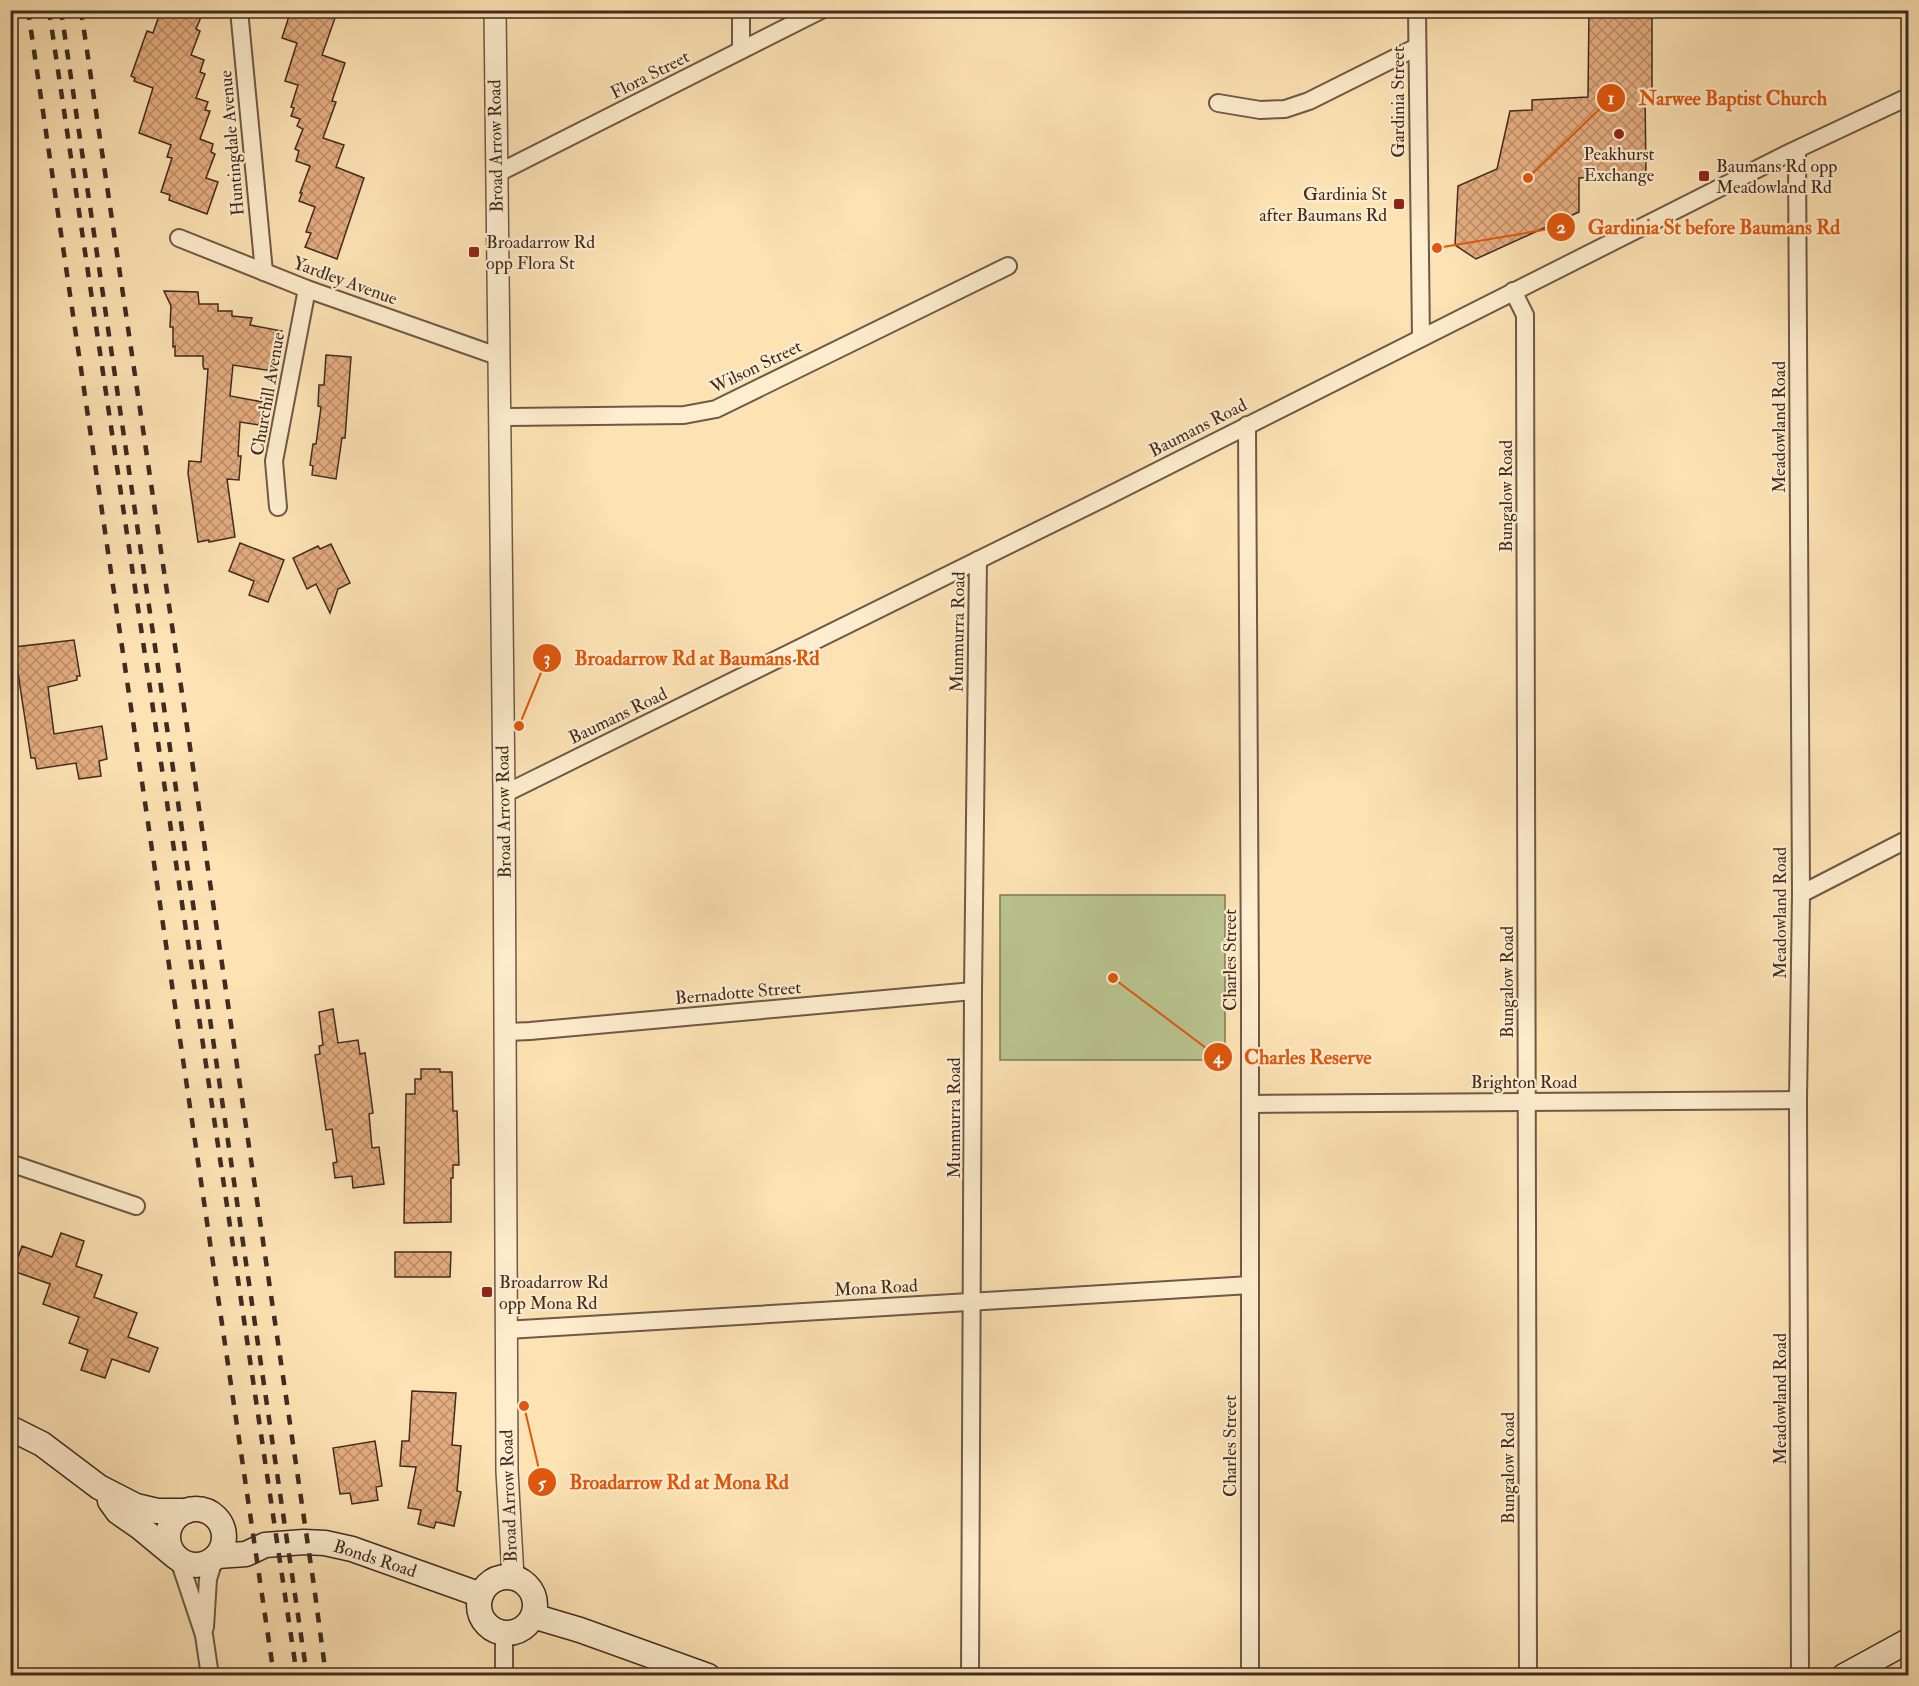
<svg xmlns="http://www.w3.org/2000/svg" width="1919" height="1686" viewBox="0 0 1919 1686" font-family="'IM FELL Double Pica',serif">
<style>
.green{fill:#bac591;stroke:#7e785a;stroke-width:1.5}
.building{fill:url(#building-cross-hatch);stroke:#412a22;stroke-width:1.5}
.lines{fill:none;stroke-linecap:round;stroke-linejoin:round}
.minor-casing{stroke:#705846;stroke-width:20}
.tertiary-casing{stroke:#705846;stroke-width:24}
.secondary-casing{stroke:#412a22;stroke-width:27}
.minor{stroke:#feedce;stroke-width:16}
.tertiary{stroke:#feedce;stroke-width:21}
.secondary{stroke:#feedce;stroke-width:24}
.rail{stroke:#412a22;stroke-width:4.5;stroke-dasharray:10 10;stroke-linecap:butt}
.poi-dot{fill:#8f2418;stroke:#feedce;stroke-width:2}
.labels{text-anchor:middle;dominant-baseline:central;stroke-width:4.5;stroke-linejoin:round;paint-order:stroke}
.street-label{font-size:18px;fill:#412a22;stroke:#feedce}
.poi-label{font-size:18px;fill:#412a22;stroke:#feedce;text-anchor:start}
.leader{fill:none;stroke:#e0570d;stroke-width:2}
.callout-dot{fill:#e0570d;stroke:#feedce;stroke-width:2}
.mark-label{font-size:18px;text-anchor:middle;font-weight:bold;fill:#fff}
.callout-label{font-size:20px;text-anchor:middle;font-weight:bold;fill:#e0570d;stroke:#feedce;stroke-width:4.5;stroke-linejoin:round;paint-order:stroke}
</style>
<defs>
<pattern id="building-cross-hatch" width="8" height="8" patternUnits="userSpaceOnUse" patternTransform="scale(1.5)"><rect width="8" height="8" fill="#e5ad80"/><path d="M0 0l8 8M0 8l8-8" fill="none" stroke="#bb8d68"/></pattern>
</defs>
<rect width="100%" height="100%" fill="#fde3b4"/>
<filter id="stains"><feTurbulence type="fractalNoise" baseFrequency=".00333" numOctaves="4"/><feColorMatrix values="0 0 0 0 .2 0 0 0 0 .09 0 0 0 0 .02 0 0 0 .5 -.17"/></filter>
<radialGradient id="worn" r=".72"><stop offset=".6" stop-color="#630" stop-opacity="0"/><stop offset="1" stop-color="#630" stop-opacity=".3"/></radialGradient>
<!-- green -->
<rect class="green" x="1000" y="895" width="225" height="165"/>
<!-- building -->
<g class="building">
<polygon points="161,10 183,10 201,17 196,29 200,31 191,55 204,60 200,72 205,74 196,98 208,102 205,110 210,111 200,139 213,144 211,152 215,154 206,178 218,182 207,214 169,200 170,195 161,192 172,158 167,157 171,145 139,133 153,88 134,81 135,78 131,76 147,31 153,33"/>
<polygon points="291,10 313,10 335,18 322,55 345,63 332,101 336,102 323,138 344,145 336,167 364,178 337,259 305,247 311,233 306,232 315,207 299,201 302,193 300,193 310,166 296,161 299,151 295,149 303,129 297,126 300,119 291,116 294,108 291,107 298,85 285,81 297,43 282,38"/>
<polygon points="1589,10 1652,10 1652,92 1645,91 1646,176 1579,178 1579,212 1476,259 1455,245 1458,186 1497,169 1510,111 1532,110 1532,100 1588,97"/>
<polygon points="164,291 198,292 199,304 218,304 218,311 232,311 232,316 252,318 250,325 282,331 273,371 233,365 230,396 263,402 259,425 240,422 238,456 241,456 239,480 227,479 235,537 209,542 209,540 198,542 188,473 189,461 201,462 208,369 204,369 203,366 203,356 175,356 175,346 173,347 173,327 170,327 171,306"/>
<polygon points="326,355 351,357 345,438 342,438 336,479 312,475 313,466 310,465 313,444 316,444 321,407 318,406 319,385 324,385"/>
<polygon points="240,543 284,560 268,602 249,595 254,581 229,571"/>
<polygon points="331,544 350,583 338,589 330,613 316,584 307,589 293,558 318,546 320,549"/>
<polygon points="74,640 80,676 77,676 77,680 48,687 54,734 102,726 107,759 99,761 101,776 79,779 76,763 37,769 35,758 31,758 14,647"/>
<polygon points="333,1009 338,1043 358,1040 360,1054 365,1053 373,1113 369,1114 372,1148 379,1147 384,1184 353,1188 352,1176 335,1178 333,1163 337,1162 332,1129 326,1130 315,1055 320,1054 319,1046 323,1045 319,1012"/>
<polygon points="421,1069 440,1069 440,1072 452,1072 453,1111 457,1111 459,1165 453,1165 453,1178 451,1178 451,1222 404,1223 406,1094 415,1094 415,1079 421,1079"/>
<polygon points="61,1233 84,1241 76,1266 102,1275 94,1297 137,1313 128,1337 158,1348 149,1372 112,1359 105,1378 81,1370 88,1350 69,1343 79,1317 43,1304 50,1284 13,1271 22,1246 52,1257"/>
<polygon points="395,1252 451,1252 450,1277 395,1277"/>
<polygon points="412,1391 456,1393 452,1445 461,1446 457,1491 461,1492 454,1526 436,1522 434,1528 418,1524 421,1510 408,1508 416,1467 400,1466 402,1441 409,1441"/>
<polygon points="375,1441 382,1486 376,1487 378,1500 352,1504 350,1493 340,1494 333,1448"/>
</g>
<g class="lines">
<defs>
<g id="minor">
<polyline points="239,10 264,272"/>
<polyline points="741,10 741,50"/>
<polyline points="1417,10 1421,338"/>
<polyline points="1218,103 1260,110 1285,109 1309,101 1417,47"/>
<polyline points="1797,150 1801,894 1798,1100 1800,1676"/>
<polyline points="496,174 821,10"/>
<polyline points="179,238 307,289 500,357"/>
<polyline points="1513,291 1525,315 1528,1676"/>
<polyline points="499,417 684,415 716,409 1008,266"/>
<polyline points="1247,425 1250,986 1250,1676"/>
<polyline points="278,507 274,461 307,289"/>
<polyline points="504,794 1102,499 1791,152 1908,97"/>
<polyline points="1801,894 1908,839"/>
<polyline points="506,1032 530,1031 973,991"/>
<polyline points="1250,1104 1798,1100"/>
<polyline points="10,1163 136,1206"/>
<polyline points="506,1330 1250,1285"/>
<polyline points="179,1560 204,1635 210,1676"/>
<polyline points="205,1627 208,1579 214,1560"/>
<polyline points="504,1676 504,1634"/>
<polyline points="970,1676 973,991 978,560"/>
</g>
<polyline id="tertiary" points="495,10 504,794 507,1471 513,1577"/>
<g id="secondary">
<polyline points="10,1428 42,1444 99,1487 136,1506 157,1511 186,1511"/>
<polyline points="110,1501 118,1512 141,1528 176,1557"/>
<circle cx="196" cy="1537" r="28"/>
<polyline points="217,1556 246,1554 265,1545 304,1542 325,1543 352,1549 481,1595"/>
<circle cx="507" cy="1605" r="28"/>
<polyline points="533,1616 580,1630 708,1676"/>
<polyline points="1844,1676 1908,1641"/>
</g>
</defs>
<!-- minor casing -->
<use href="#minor" class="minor-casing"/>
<!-- tertiary casing -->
<use href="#tertiary" class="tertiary-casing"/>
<!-- secondary casing -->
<use href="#secondary" class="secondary-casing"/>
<!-- minor -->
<use href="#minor" class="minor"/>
<!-- tertiary -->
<use href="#tertiary" class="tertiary"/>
<!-- secondary -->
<use href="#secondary" class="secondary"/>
<!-- rail -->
<g class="rail">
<polyline points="28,10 274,1676"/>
<polyline points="49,10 297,1676"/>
<polyline points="61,10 307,1676"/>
<polyline points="81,10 314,1586 326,1676"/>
</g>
</g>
<!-- markers -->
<g class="poi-dot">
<circle cx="1619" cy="134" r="6"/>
<rect x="1698" y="170" width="12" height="12" rx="3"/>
<rect x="1393" y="198" width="12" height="12" rx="3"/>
<rect x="468" y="246" width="12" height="12" rx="3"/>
<rect x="481" y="1286" width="12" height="12" rx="3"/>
</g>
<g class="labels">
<!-- street labels -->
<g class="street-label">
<text transform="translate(650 75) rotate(-27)">Flora Street</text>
<text transform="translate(1398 102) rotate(-90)">Gardinia Street</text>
<text transform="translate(232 143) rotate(-95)">Huntingdale Avenue</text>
<text transform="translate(496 146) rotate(-91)">Broad Arrow Road</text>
<text transform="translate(345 281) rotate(20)">Yardley Avenue</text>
<text transform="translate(756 367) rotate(-26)">Wilson Street</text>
<text transform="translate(268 394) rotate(-80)">Churchill Avenue</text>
<text transform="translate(1779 427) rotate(-90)">Meadowland Road</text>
<text transform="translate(1198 428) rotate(-27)">Baumans Road</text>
<text transform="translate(1506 496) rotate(-90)">Bungalow Road</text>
<text transform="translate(958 632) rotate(-89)">Munmurra Road</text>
<text transform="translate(618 716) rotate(-26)">Baumans Road</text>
<text transform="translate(504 812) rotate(-91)">Broad Arrow Road</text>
<text transform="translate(1780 913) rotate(-90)">Meadowland Road</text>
<text transform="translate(1230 960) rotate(-90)">Charles Street</text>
<text transform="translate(1507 982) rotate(-90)">Bungalow Road</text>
<text transform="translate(738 993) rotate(-5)">Bernadotte Street</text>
<text x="1524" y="1082">Brighton Road</text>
<text transform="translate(954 1118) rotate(-90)">Munmurra Road</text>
<text transform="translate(876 1288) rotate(-3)">Mona Road</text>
<text transform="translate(1780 1399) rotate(-90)">Meadowland Road</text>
<text transform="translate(1230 1446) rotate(-90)">Charles Street</text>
<text transform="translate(1508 1468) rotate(-90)">Bungalow Road</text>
<text transform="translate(509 1496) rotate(-92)">Broad Arrow Road</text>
<text transform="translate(375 1559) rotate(18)">Bonds Road</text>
</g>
<!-- poi labels -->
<g class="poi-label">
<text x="1619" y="154" text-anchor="middle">Peakhurst<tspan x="1619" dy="21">Exchange</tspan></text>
<text x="1716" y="166">Baumans Rd opp<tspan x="1716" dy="21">Meadowland Rd</tspan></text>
<text x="1387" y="194" text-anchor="end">Gardinia St<tspan x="1387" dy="21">after Baumans Rd</tspan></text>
<text x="486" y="242">Broadarrow Rd<tspan x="486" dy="21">opp Flora St</tspan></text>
<text x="499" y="1282">Broadarrow Rd<tspan x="499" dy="21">opp Mona Rd</tspan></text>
</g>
</g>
<!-- callouts -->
<path class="leader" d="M1528 178L1611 98M1437 248L1561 227M519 726L547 658M1113 978L1218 1057M524 1406L542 1482"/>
<g class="callout-dot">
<circle cx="1528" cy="178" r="6"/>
<circle cx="1437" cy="248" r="6"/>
<circle cx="519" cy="726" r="6"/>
<circle cx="1113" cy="978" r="6"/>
<circle cx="524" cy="1406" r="6"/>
<circle cx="1611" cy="98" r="15"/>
<circle cx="1561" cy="227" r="15"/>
<circle cx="547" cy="658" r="15"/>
<circle cx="1218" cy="1057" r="15"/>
<circle cx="542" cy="1482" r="15"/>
</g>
<g class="mark-label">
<text x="1611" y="104">1</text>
<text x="1561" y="233">2</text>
<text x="547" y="664">3</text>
<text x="1218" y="1063">4</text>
<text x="542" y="1489">5</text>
</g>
<g class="callout-label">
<text x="1733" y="105">Narwee Baptist Church</text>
<text x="1714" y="234">Gardinia St before Baumans Rd</text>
<text x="697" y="665">Broadarrow Rd at Baumans Rd</text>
<text x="1308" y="1064">Charles Reserve</text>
<text x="679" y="1489">Broadarrow Rd at Mona Rd</text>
</g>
<!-- margin -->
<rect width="1919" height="1686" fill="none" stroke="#fde3b4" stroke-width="36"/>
<rect x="12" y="12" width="1895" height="1662" fill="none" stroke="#412a22" stroke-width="3"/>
<rect x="18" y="18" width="1883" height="1650" fill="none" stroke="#412a22" stroke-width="1.5"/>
<rect width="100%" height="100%" filter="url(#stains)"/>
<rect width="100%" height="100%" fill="url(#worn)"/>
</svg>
